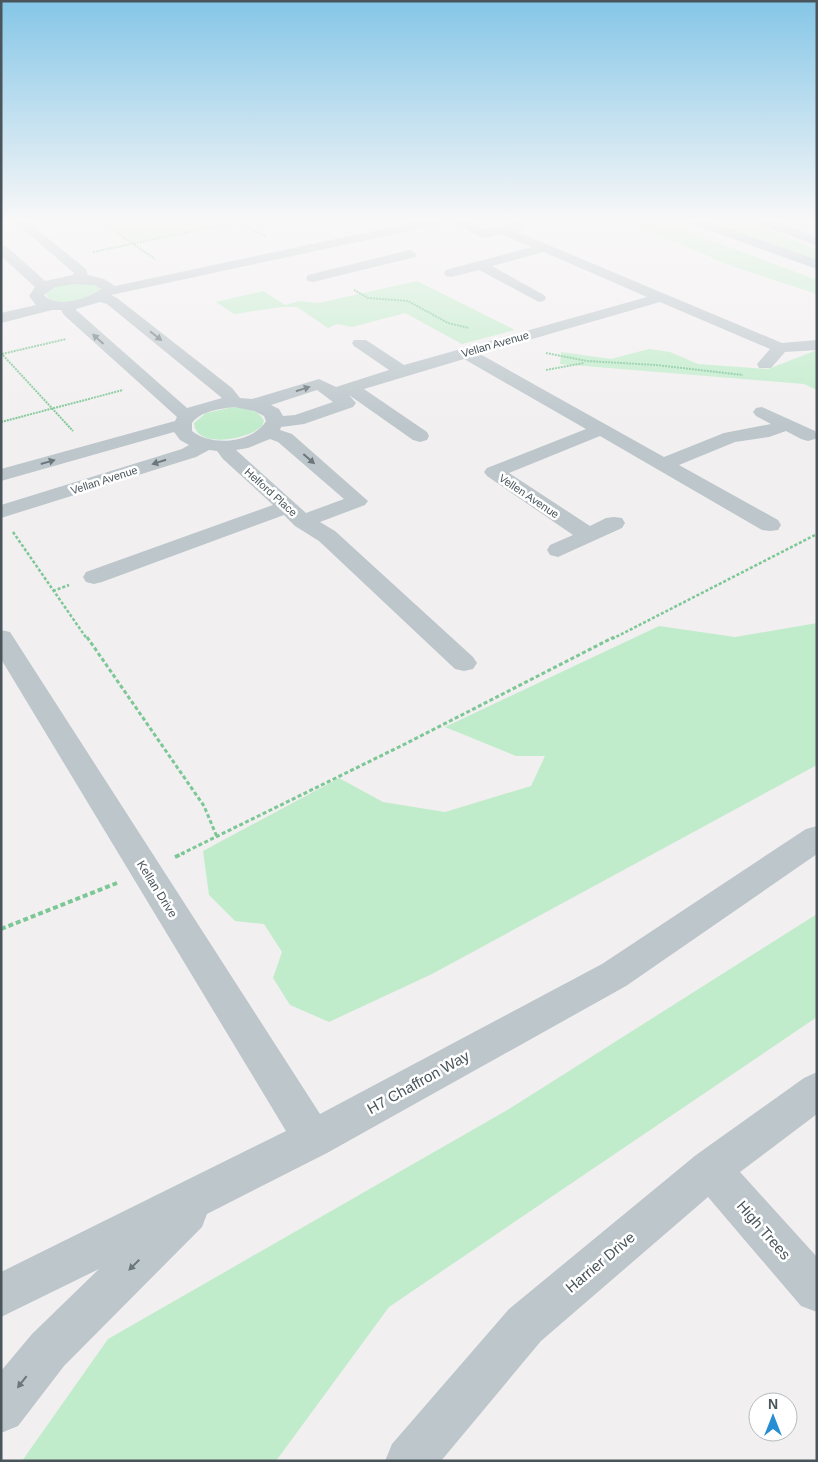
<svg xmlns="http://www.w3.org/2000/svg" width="818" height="1462" viewBox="0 0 818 1462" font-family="Arial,sans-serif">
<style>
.green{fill:#c1eccb}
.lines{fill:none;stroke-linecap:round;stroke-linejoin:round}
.path-far3{stroke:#7cc796;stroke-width:2;stroke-dasharray:2 1;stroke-linecap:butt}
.path-far2{stroke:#7cc796;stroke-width:2.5;stroke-dasharray:3 2;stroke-linecap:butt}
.path-far1{stroke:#7cc796;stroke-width:3;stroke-dasharray:4 2.5;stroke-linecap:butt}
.path{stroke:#7cc796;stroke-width:4;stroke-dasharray:5 3;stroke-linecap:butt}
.minor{fill:#bcc6cb;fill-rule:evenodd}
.major{fill:#b1c3cc;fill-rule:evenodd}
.oneway{fill:#6c777d}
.labels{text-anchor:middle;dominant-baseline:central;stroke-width:5;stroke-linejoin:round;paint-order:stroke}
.far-street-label{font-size:11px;fill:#49555b;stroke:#fff}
.street-label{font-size:12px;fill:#49555b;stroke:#fff}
.near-street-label{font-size:15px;fill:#49555b;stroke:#fff}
</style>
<rect width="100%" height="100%" fill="#f2eff0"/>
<!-- green -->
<g class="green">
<polygon points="103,221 239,221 134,242"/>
<polygon points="627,221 660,221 817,280 817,294 729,265"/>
<polygon points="706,221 746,221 817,249 817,261"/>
<polygon points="417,281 515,330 462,344 405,313 352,327 337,324 328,328 297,307 281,307 234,314 216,302 263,291 285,305 299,301 319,303"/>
<path d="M88 283 99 287 100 290C86 298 59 311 46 295L47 292 57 285Z"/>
<polygon points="649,349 670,352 698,364 768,369 817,350 817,390 804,384 560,364 561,352 611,359"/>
<path d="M234 407C246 409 258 409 264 421L262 426C249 439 196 450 194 423L206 413Z"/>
<polygon points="817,623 817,765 432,974 329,1022 290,1005 273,978 282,952 264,924 235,921 209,895 203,851 339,778 383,802 445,812 531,786 545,756 516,756 445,727 659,626 735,637"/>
<polygon points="817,914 817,1017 389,1307 276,1461 22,1461 108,1339 509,1109"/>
</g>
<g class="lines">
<!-- path-far3 -->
<g class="path-far3">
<polyline points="100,221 155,259"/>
<polyline points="238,221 266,237"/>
<polyline points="93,252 241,221"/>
<polyline points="354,290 368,298 408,301 448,323 469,328"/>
<polyline points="1,353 73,431"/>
<polyline points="546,353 587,361 656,365 743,375"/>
<polyline points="2,354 66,339"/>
<polyline points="546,370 584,363"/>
<polyline points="1,422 123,390"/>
</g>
<!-- path-far2 -->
<g class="path-far2">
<polyline points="13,532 87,639"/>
<polyline points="53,591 69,585"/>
<polyline points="612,639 817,534"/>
</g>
<!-- path-far1 -->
<g class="path-far1">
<polyline points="87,637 204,806 217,837"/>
<polyline points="181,854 405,744 614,637"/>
</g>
<!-- path -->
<g class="path">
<polyline points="175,857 184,853"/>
<polyline points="1,929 117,883"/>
</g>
<!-- minor -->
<g class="minor">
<path d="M14 221H27L86 269 88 275 104 279 115 286 420 221H442L440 224 436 225 111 295 117 298 232 388 240 398 252 399 319 379 336 387 389 370 354 346 352 343 354 340H366L404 365 647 297 544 252 492 266 544 295 546 298 544 301 539 302 479 270 451 277 446 276 444 273 446 270 532 247 501 234 486 238 481 237 454 224 452 221H468L487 230 516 221 524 226 522 229 515 231 782 343 817 340V350L785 352 771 368H759L757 364 770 349 660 302 480 354 664 457 724 433 771 424 756 416 753 412 756 408 762 407 815 431 817 436 815 439 808 441 801 439 786 431 769 437 735 442 679 465 778 520 781 525 778 530 770 531 762 530 600 436 509 473 590 526 606 518 614 517 622 518 625 523 622 528 558 557 550 555 547 550 550 545 573 535 487 476 484 472 487 468 586 429 464 359 364 389 427 432 429 436 427 440 420 442 413 440 349 395 356 403 353 407 304 424 281 427 280 430 292 434 368 501 365 505 320 522 335 531 473 657 477 663 473 669 464 671 455 669 319 541 295 526 284 515 102 582 94 584 86 582 83 577 86 572 273 505 223 459 217 451 209 450 196 457 1 518V505L182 449 189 445 180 440 174 432 1 481V469L175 421 177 417 64 315 61 310H52L1 323V313L36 305 29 296 35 287 1 256V245L6 246 45 281 73 275 74 273ZM75 284 94 285 101 289C87 299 57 309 44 295L55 287ZM100 302 107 304 222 398 187 408 76 310V309ZM317 390 333 402 295 415 283 416 279 409 271 405ZM234 407 254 411 264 416 266 421C253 443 211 447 192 431V423C201 411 219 409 234 407ZM270 439 278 442 344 499 306 513 236 450 248 448Z"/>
<polygon points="410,250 417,254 415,257 313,282 308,281 306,278 308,275"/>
<polygon points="1,630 10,632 320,1114 602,964 806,829 817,826 817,854 626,986 327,1153 207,1214 202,1227 64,1366 18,1426 1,1433 1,1371 32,1334 99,1269 1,1317 1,1272 286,1131 1,659"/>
<polygon points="817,1072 817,1114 740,1172 817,1257 817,1312 801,1306 708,1197 541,1341 441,1461 385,1461 392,1444 509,1309 696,1155 804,1078"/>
</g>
<!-- major -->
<g class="major">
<polygon points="690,221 707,221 817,260 817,269 692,224"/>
<polygon points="758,221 775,221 817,237 817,246 760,224"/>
</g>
</g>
<!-- one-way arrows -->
<defs><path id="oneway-solid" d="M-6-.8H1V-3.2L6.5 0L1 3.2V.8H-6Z" transform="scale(1.25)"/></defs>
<g class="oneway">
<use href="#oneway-solid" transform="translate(156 336) rotate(38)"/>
<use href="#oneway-solid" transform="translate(98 339) rotate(-138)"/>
<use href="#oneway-solid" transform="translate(303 389) rotate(-17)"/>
<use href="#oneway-solid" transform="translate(309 459) rotate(41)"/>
<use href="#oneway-solid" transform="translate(48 462) rotate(-16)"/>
<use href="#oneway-solid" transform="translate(159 462) rotate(162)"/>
<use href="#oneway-solid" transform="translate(134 1265) rotate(135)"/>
<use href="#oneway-solid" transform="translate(22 1382) rotate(128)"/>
</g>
<!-- sky -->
<linearGradient id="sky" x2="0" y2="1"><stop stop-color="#85c6e7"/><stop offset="0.52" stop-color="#f9f8f8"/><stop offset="1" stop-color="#f9f8f8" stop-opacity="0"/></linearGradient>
<rect width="818" height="425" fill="url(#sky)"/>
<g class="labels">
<!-- far-street labels -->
<g class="far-street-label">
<text transform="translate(495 344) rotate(-16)">Vellan Avenue</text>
<text transform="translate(104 480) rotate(-18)">Vellan Avenue</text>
<text transform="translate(271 492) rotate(42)">Helford Place</text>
<text transform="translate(529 496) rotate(34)">Vellen Avenue</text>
</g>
<!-- street labels -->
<g class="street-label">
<text transform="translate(157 889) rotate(58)">Kellan Drive</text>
</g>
<!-- near-street labels -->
<g class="near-street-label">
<text transform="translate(418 1082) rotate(-29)">H7 Chaffron Way</text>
<text transform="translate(764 1230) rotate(49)">High Trees</text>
<text transform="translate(600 1262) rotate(-40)">Harrier Drive</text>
</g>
</g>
<!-- border -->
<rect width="818" height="1462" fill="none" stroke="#49555b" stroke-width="5"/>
<!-- north arrow -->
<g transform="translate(773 1417)"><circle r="24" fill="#ffffff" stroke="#b6bbbd"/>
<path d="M0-4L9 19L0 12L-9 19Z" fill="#288ed3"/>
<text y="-8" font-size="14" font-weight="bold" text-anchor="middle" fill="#49555b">N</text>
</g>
</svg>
